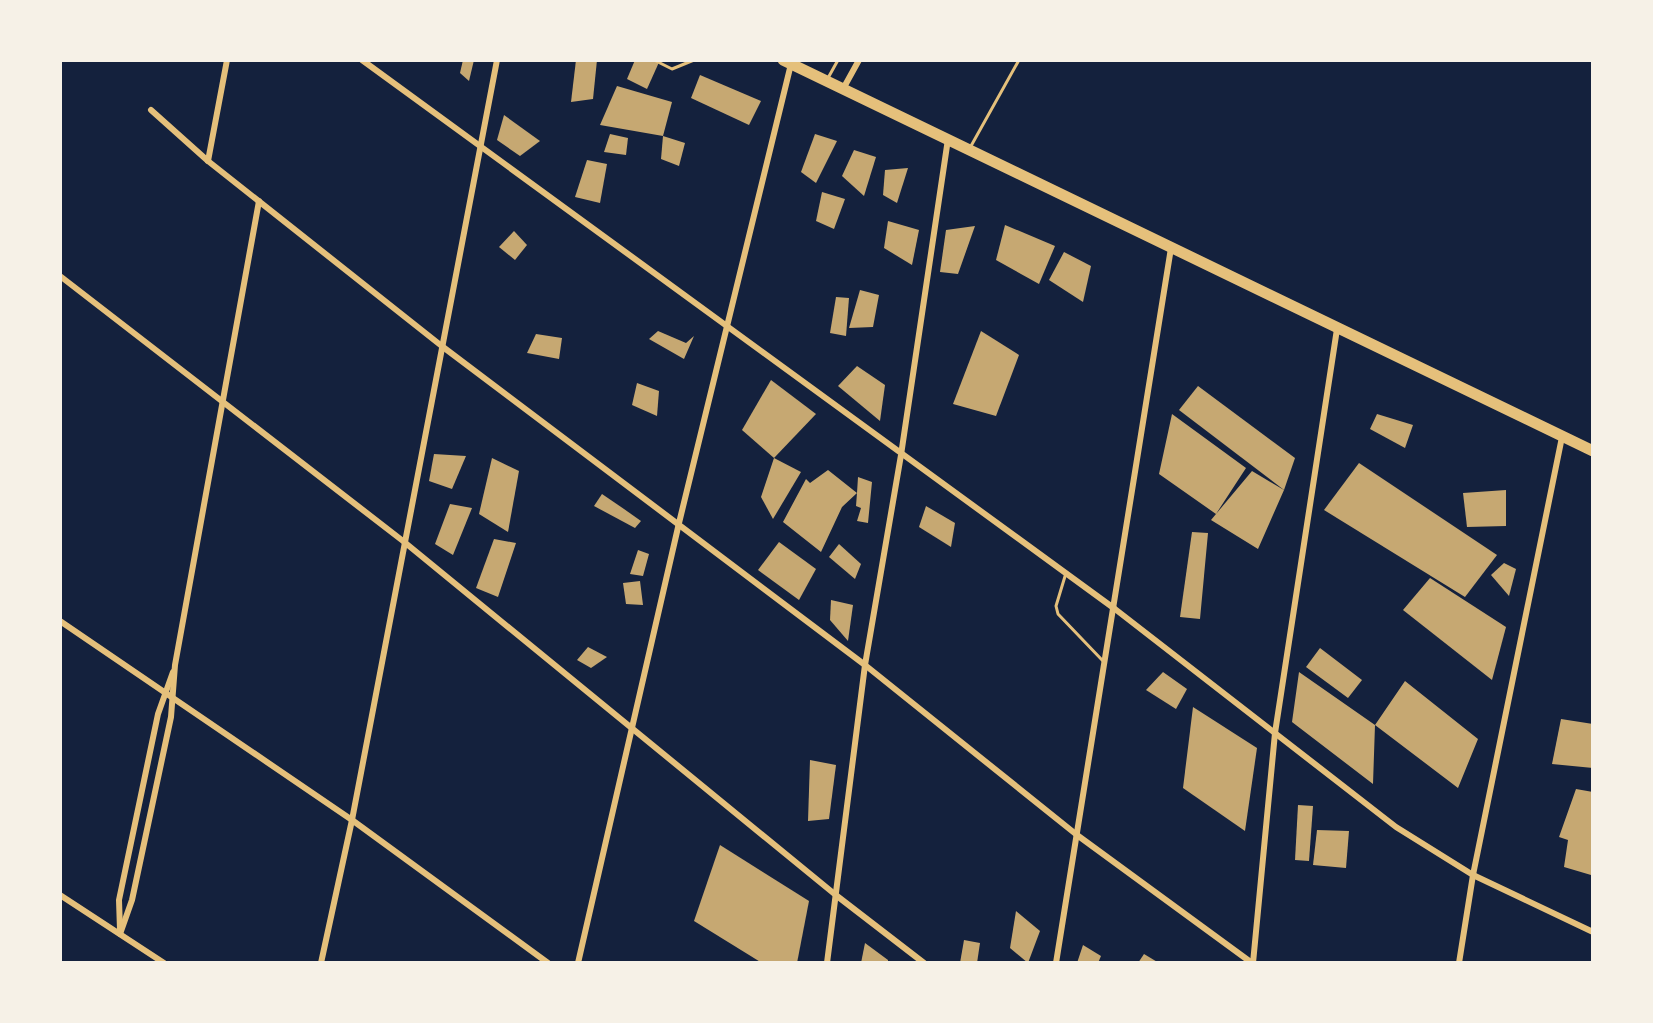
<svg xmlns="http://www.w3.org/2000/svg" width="1653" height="1023" viewBox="0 0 1653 1023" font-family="Mulish,sans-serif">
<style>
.building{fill:#c6a872}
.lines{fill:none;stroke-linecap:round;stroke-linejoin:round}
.service{stroke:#e5c07b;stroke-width:3}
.minor{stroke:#e5c07b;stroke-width:6}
.trunk{stroke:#e5c07b;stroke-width:11}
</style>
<rect width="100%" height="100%" fill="#14213d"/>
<!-- building -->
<g class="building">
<polygon points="463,60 474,60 469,81 460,73"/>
<polygon points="576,60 597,60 593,99 571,102"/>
<polygon points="635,60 660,60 647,89 627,79"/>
<polygon points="700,75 761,101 749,125 691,98"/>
<polygon points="617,86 672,102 663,136 600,125"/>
<polygon points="504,115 540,141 520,156 497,140"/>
<polygon points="610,134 628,138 626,155 604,152"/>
<polygon points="815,134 837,141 816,183 801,172"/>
<polygon points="663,136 685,143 679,166 661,159"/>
<polygon points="854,150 876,157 864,196 842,176"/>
<polygon points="587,160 607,164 600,203 575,197"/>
<polygon points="908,168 897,203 883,195 885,170"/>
<polygon points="822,192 845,199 834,229 816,221"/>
<polygon points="888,221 919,230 912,265 884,248"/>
<polygon points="1005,225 1055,246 1039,284 996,260"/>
<polygon points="975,226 958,274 940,272 946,230"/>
<polygon points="514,231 527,245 515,260 499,247"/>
<polygon points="1064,252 1091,266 1083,302 1049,280"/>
<polygon points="860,290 879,295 873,327 849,328"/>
<polygon points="836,297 849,298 846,336 830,333"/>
<polygon points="658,331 686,343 694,336 684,359 649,339"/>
<polygon points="981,331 1019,355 996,416 953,404"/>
<polygon points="536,334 562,338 559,359 527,353"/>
<polygon points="857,366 885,385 880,421 838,386"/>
<polygon points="771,380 816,414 774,458 742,430"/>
<polygon points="637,383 659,391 657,416 632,405"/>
<polygon points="1198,386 1295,458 1284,490 1179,410"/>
<polygon points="1172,414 1246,468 1216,514 1252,471 1284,490 1258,549 1211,520 1216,514 1159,474"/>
<polygon points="1377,414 1413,425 1405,448 1370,429"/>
<polygon points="434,454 466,456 452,489 429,481"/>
<polygon points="492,458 519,471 508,532 479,514"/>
<polygon points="774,458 801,472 773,519 761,497"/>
<polygon points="1359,463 1497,555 1465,597 1324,510"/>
<polygon points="828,470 857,493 858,477 872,482 868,523 857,521 861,508 856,506 857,493 842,507 821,552 783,522 806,479 810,483"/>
<polygon points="1506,490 1506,526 1467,527 1463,493"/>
<polygon points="602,494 624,509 641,521 635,528 594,506"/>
<polygon points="450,504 472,508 453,555 435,544"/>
<polygon points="926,506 955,523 951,547 919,527"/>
<polygon points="1192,532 1208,533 1200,619 1180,617"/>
<polygon points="494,539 516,543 498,597 476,588"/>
<polygon points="779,542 816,569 799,600 758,570"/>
<polygon points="839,544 861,564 855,579 829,557"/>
<polygon points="638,550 649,554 643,576 630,574"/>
<polygon points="1504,563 1516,569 1509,596 1491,575"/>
<polygon points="1430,578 1506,627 1492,680 1403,610"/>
<polygon points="640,581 643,605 626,604 623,583"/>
<polygon points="831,600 853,605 848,641 830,620"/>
<polygon points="588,647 607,657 591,668 577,660"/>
<polygon points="1320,648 1362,680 1348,698 1306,667"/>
<polygon points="1163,672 1187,689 1176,709 1146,690"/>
<polygon points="1299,672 1375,725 1405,681 1478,739 1458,788 1375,725 1373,784 1292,722"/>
<polygon points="1193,707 1257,748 1245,831 1183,788"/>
<polygon points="1561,719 1593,724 1593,768 1552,764"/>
<polygon points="810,760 836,765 829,819 808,821"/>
<polygon points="1576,789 1593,792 1591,875 1564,867 1568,840 1559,837"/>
<polygon points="1298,805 1313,806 1309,861 1295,860"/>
<polygon points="1317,830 1349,831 1346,868 1313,865"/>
<polygon points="720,845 809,901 797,963 762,963 694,921"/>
<polygon points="1016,911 1040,931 1028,963 1010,948"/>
<polygon points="964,940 980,943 977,963 960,963"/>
<polygon points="865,943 888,960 888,963 861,963"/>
<polygon points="1083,945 1101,956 1098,963 1077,963"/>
<polygon points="1144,954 1159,963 1138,963"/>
</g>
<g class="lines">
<!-- service -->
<g class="service">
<polyline points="654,60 672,69 694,60"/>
<polyline points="828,78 838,60"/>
<polyline points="971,146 1019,60"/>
<polyline points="1066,573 1056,606 1058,614 1103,661"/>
</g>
<!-- minor -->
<g class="minor">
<polyline points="362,60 1115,609 1396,827 1473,875 1593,932"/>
<polyline points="843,89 859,60"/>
<polyline points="151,110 208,161 443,347 865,665 1077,835 1252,963"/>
<polyline points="208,161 227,60"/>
<polyline points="60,276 403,541 837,896 924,963"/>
<polyline points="60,621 352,820 548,963"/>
<polyline points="60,895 164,963"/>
<polyline points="120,930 119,900 158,714 173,672"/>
<polyline points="120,934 132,900 171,717 175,665 259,201"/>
<polyline points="321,963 352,820 497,60"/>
<polyline points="578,963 679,523 791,64"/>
<polyline points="827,963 865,665 901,455 948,139"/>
<polyline points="1056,963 1171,248"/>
<polyline points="1253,963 1275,733 1337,329"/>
<polyline points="1459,963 1473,875 1562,437"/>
</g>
<!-- trunk -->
<polyline class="trunk" points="783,60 1593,451"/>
</g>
<!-- border -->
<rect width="1653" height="1023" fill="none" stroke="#f6f1e7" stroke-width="124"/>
</svg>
